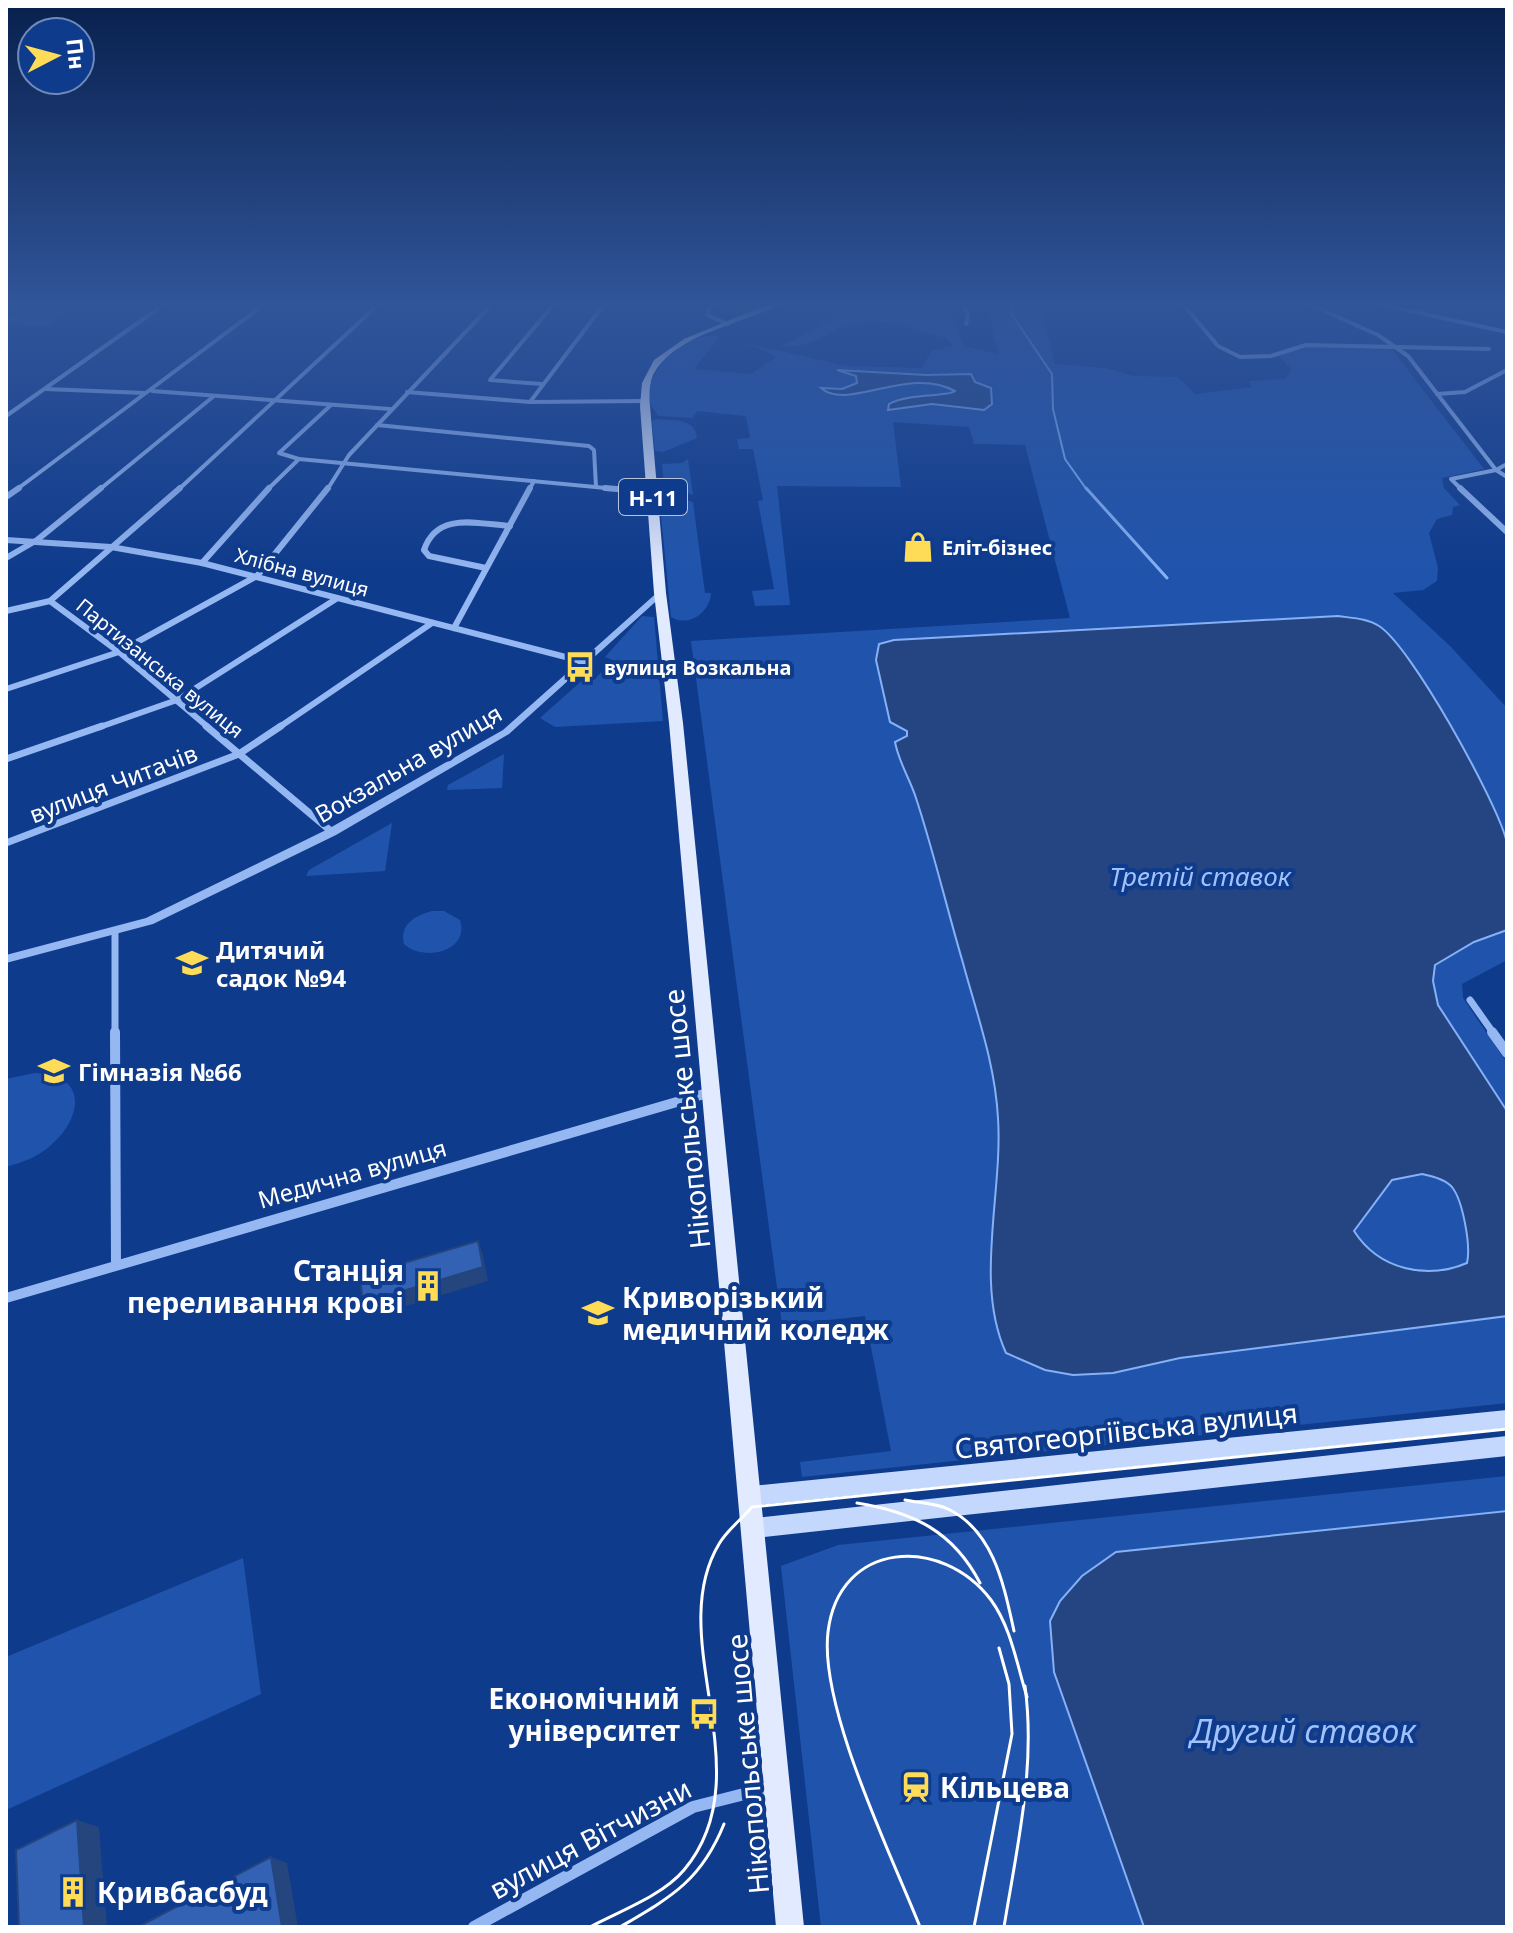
<svg xmlns="http://www.w3.org/2000/svg" width="1513" height="1933" viewBox="0 0 1513 1933" font-family="'Noto Sans',sans-serif">
<style>
.green{fill:#2054ac;fill-rule:evenodd}
.water{fill:#244581;stroke:#86b1f7;stroke-width:2;fill-rule:evenodd}
.lines{fill:none;stroke-linecap:round;stroke-linejoin:round}
.stream-far1{stroke:#86b1f7;stroke-width:2}
.stream{stroke:#86b1f7;stroke-width:3}
.minor-far4{stroke:#95b8f3;stroke-width:4}
.minor-far3{stroke:#95b8f3;stroke-width:6}
.minor-far2{stroke:#95b8f3;stroke-width:7}
.minor-far1{stroke:#95b8f3;stroke-width:10}
.minor{stroke:#95b8f3;stroke-width:12}
.tertiary{fill:#95b8f3;fill-rule:evenodd}
.secondary{fill:#c4d8fd;fill-rule:evenodd}
.primary{fill:#e1eaff;fill-rule:evenodd}
.tram{stroke:#fff;stroke-width:3}
.shaded-wall{fill:#24457e}
.building{fill:#3362b4;stroke:#24457e;stroke-width:2}
.labels{text-anchor:middle;dominant-baseline:central;stroke-width:8;stroke-linejoin:round;paint-order:stroke}
.far-poi-label{font-size:20px;font-weight:bold;fill:#fff;stroke:#0f3b8c;text-anchor:start}
.far-street-label{font-size:20px;fill:#fff;stroke:#0f3b8c}
.shield{fill:#0f3b8c;stroke:#b7c4dc;stroke-width:2}
.shield-label{font-size:22px;font-weight:bold;fill:#fff}
.street-label{font-size:24px;fill:#fff;stroke:#0f3b8c}
.poi-label{font-size:24px;font-weight:bold;fill:#fff;stroke:#0f3b8c;text-anchor:start}
.water-label{font-size:26px;font-style:italic;fill:#a1c2fa;stroke:#0f3b8c}
.near-street-label{font-size:28px;fill:#fff;stroke:#0f3b8c}
.near-poi-label{font-size:28px;font-weight:bold;fill:#fff;stroke:#0f3b8c;text-anchor:start}
.near-water-label{font-size:32px;font-style:italic;fill:#a1c2fa;stroke:#0f3b8c}
</style>
<rect width="100%" height="100%" fill="#0f3b8c"/>
<!-- green -->
<g class="green">
<polygon points="6,303 81,303 46,327 6,324 6,315 28,319 44,308"/>
<path d="M850 303H939L952 314 963 346 998 354 991 319 984 303H1039L1055 364 1106 368 1133 376 1178 377 1195 394 1252 387 1248 381 1286 379 1291 369 1280 357 1287 349 1298 347H1390L1484 469 1442 478 1444 488 1460 505 1453 507 1452 515 1437 519 1429 533 1438 568 1437 581 1423 590 1393 593 1450 646 1507 708V960L1462 984 1463 998 1507 1063V1403L802 1477 800 1462 891 1451 865 1316 782 1325 691 641 1070 618 1025 445 974 444 969 427 893 422 901 487 777 486 790 605 755 606 752 591 774 589 758 501 763 500 753 449H739L737 439 750 438 746 416 697 411 692 418 658 416C656 412 653 409 651 405 638 372 691 330 720 336L694 369 751 374 776 357 750 344 847 366 922 368 931 351 952 346 947 338C922 332 890 319 865 321 834 322 814 351 782 346L857 307ZM843 369 926 375 970 374 975 382C988 385 992 390 992 404L983 410C952 410 923 398 892 411L889 404C908 393 950 396 955 391 905 365 869 407 822 388L842 389 857 383 856 376 841 371Z"/>
<path d="M656 419C672 421 695 417 697 438L663 452 655 451 652 421Z"/>
<polygon points="688,459 693,495 664,485 662,464 682,463"/>
<path d="M665 493 693 502 705 593H711C710 612 689 628 671 617L659 494Z"/>
<polygon points="642,616 654,617 663,721 555,727 540,718 586,677 595,679 613,660 605,657"/>
<polygon points="504,754 502,788 447,790 448,785"/>
<polygon points="392,823 385,871 306,876 309,870"/>
<path d="M432 911H444L460 920C470 952 423 962 404 944 399 924 415 916 432 911Z"/>
<path d="M35 1073C87 1074 84 1117 51 1145 38 1157 23 1162 6 1167V1079Z"/>
<polygon points="1507,1476 1507,1511 1116,1552 1119,1858 1144,1927 821,1927 781,1566 838,1545"/>
<polygon points="243,1558 261,1694 6,1810 6,1657"/>
</g>
<!-- water -->
<g class="water">
<path d="M837 370 926 375 971 374 975 382 991 388 992 404 984 410 932 404 888 410 889 404C908 393 949 397 955 391 908 365 847 412 821 388L842 389 857 383 856 376Z"/>
<path d="M1338 616C1351 618 1367 618 1379 626 1411 646 1495 799 1506 839 1513 866 1507 903 1507 930L1474 942 1435 965 1433 981 1438 1005 1507 1111V1316L1180 1358 1113 1373 1073 1375 1045 1370 1006 1353C974 1283 1003 1193 998 1118 995 1063 977 1015 963 963 947 909 934 853 916 798 910 779 899 763 895 742L907 736V731L890 722 876 660 879 644 894 640ZM1422 1174C1432 1176 1445 1179 1452 1187 1463 1201 1471 1246 1467 1263 1427 1280 1379 1270 1354 1231L1392 1180Z"/>
<polygon points="1507,1511 1507,1927 1144,1927 1054,1672 1050,1621 1060,1601 1082,1576 1116,1552"/>
</g>
<g class="lines">
<!-- stream-far1 -->
<polyline class="stream-far1" points="1011,303 1011,313 1052,374 1053,409 1065,459 1087,490"/>
<!-- stream -->
<polyline class="stream" points="1086,488 1167,578"/>
<!-- minor-far4 -->
<g class="minor-far4">
<polyline points="605,303 530,402 645,401"/>
<polyline points="713,303 707,315 728,324"/>
<polyline points="961,303 968,315 966,324"/>
<polyline points="1182,303 1218,346 1240,357 1271,356 1306,345 1489,349"/>
<polyline points="1307,303 1378,335 1408,356 1496,470 1507,477"/>
<polyline points="1374,303 1507,332"/>
<polyline points="542,384 490,380 555,303"/>
<polyline points="46,389 145,393"/>
<polyline points="152,391 390,409"/>
<polyline points="407,392 530,402"/>
<polyline points="1437,394 1465,392 1507,370"/>
<polyline points="6,416 166,303"/>
<polyline points="377,425 589,446 594,450 596,487"/>
<polyline points="299,459 627,490"/>
<polyline points="16,490 266,303"/>
<polyline points="99,490 214,396"/>
<polyline points="178,490 380,303"/>
<polyline points="267,490 299,459 279,453 331,405"/>
<polyline points="327,490 349,455 493,303"/>
<polyline points="529,490 534,481"/>
<polyline points="1462,490 1451,479 1496,470 1507,464"/>
</g>
<!-- minor-far3 -->
<g class="minor-far3">
<polyline points="180,488 50,601 119,652 209,728"/>
<polyline points="605,488 652,492"/>
<polyline points="1460,488 1507,532"/>
<polyline points="6,497 19,488"/>
<polyline points="6,540 111,547 202,563 585,662"/>
<polyline points="6,558 37,540 101,488"/>
<polyline points="202,563 269,488"/>
<path d="M486 568 429 556 424 550C437 511 478 524 510 526"/>
<polyline points="6,611 50,601"/>
<polyline points="454,628 530,488"/>
<polyline points="6,689 119,652 257,576 328,488"/>
<polyline points="97,728 177,700 336,599"/>
<polyline points="278,728 432,623"/>
</g>
<!-- minor-far2 -->
<g class="minor-far2">
<polyline points="206,726 332,832"/>
<polyline points="6,759 102,726"/>
<polyline points="6,843 239,754 281,726"/>
<polyline points="115,932 115,1034"/>
<polyline points="1470,1000 1494,1034"/>
</g>
<!-- minor-far1 -->
<g class="minor-far1">
<polyline points="115,1032 116,1265"/>
<polyline points="1492,1032 1507,1053"/>
<polyline points="6,1298 711,1092"/>
</g>
<!-- minor -->
<polyline class="minor" points="474,1927 693,1807 772,1787"/>
<!-- tertiary -->
<polygon class="tertiary" points="660,590 664,593 663,595 509,734 336,835 153,924 6,963 6,955 146,918 328,829 503,730"/>
<!-- secondary -->
<g class="secondary">
<polygon points="1507,1410 1507,1428 751,1506 744,1503 741,1496 744,1489 751,1486"/>
<polygon points="1507,1436 1507,1456 754,1538 747,1535 744,1528 747,1521 754,1518"/>
</g>
<!-- primary -->
<path class="primary" d="M771 303H783C745 324 675 333 653 375 649 385 649 396 650 406L666 593 683 723 804 1927H776L669 723 654 593 640 406 642 383 654 360 684 339Z"/>
<!-- tram -->
<g class="tram">
<path d="M905 1500C919 1503 935 1503 948 1509 994 1531 1004 1586 1014 1631"/>
<path d="M857 1503C913 1512 953 1531 980 1583"/>
<path d="M590 1927C620 1911 662 1896 684 1870 765 1774 662 1639 719 1544 727 1530 742 1519 752 1507L1507 1429"/>
<path d="M620 1927C671 1897 701 1881 724 1824"/>
<path d="M920 1927C891 1854 819 1707 828 1632 839 1540 942 1535 991 1600 1011 1627 1017 1665 1027 1697"/>
<polyline points="974,1927 1012,1734 1009,1684 999,1648"/>
<path d="M1004 1927C1017 1846 1036 1768 1025 1686"/>
</g>
</g>
<!-- shaded-wall -->
<g class="shaded-wall">
<polygon points="478,1241 483,1255 488,1281 370,1317 363,1303"/>
<polygon points="77,1820 99,1827 107,1927 84,1927"/>
<polygon points="271,1857 287,1863 298,1927 282,1927"/>
</g>
<!-- building -->
<g class="building">
<polygon points="478,1241 483,1267 363,1303 360,1276"/>
<polygon points="77,1820 84,1927 19,1927 16,1850"/>
<polygon points="271,1857 282,1927 138,1927"/>
</g>
<!-- sky -->
<linearGradient id="sky" x2="0" y2="1"><stop stop-color="#08204d"/><stop offset="0.53" stop-color="#315599"/><stop offset="1" stop-color="#315599" stop-opacity="0"/></linearGradient>
<rect width="1513" height="574" fill="url(#sky)"/>
<!-- icons -->
<defs>
<symbol id="shop-bare" viewBox="-9 -9 18 18"><path d="M-5-2.5h2.3a2.7 3.5 0 0 1 5.4 0H5L5.5 6h-11ZM-1.5-2.5h3a1.5 2.3 0 0 0-3 0Z" fill="#ffdc57" stroke="#0f3b8c" stroke-width="2.5" paint-order="stroke"/></symbol>
<symbol id="bus-bare" viewBox="-9 -9 18 18"><path d="M-5-6H5V4H4V6H2V4H-2V6H-4V4H-5ZM-3.5-4V0h7V-4ZM-3.5 1.2v1.5H-2V1.2ZM2 1.2v1.5H3.5V1.2Z" fill="#ffdc57" stroke="#0f3b8c" stroke-width="2.5" paint-order="stroke"/></symbol>
<symbol id="school-bare" viewBox="-9 -9 18 18"><path d="M0-5L7-2L0 1L-7-2ZM-4 1L0 2.5L4 1V4Q0 6-4 4Z" fill="#ffdc57" stroke="#0f3b8c" stroke-width="2.5" paint-order="stroke"/></symbol>
<symbol id="building-bare" viewBox="-9 -9 18 18"><path d="M-4-6H4V6H1V3H-1V6H-4ZM-2.5-4.3h1.7v1.8h-1.7ZM.8-4.3h1.7v1.8H.8ZM-2.5-1h1.7V.8h-1.7ZM.8-1h1.7V.8H.8Z" fill="#ffdc57" stroke="#0f3b8c" stroke-width="2.5" paint-order="stroke"/></symbol>
<symbol id="university-bare" viewBox="-9 -9 18 18"><path d="M0-5L7-2L0 1L-7-2ZM-4 1L0 2.5L4 1V4Q0 6-4 4Z" fill="#ffdc57" stroke="#0f3b8c" stroke-width="2.5" paint-order="stroke"/></symbol>
<symbol id="station-bare" viewBox="-9 -9 18 18"><path d="M-3-6H3Q5-6 5-4V2Q5 4 3 4L4.5 6H3L1.5 4h-3L-3 6H-4.5L-3 4Q-5 4-5 2V-4Q-5-6-3-6ZM-3.5-4v3h7v-3ZM-3.5 1v1.5H-2V1ZM2 1v1.5H3.5V1Z" fill="#ffdc57" stroke="#0f3b8c" stroke-width="2.5" paint-order="stroke"/></symbol>
</defs>
<g fill-rule="evenodd">
<use href="#shop-bare" x="896" y="525" width="44" height="44"/>
<use href="#bus-bare" x="558" y="645" width="44" height="44"/>
<use href="#school-bare" x="170" y="941" width="44" height="44"/>
<use href="#school-bare" x="32" y="1049" width="44" height="44"/>
<use href="#building-bare" x="406" y="1264" width="44" height="44"/>
<use href="#university-bare" x="576" y="1291" width="44" height="44"/>
<use href="#bus-bare" x="682" y="1692" width="44" height="44"/>
<use href="#station-bare" x="894" y="1765" width="44" height="44"/>
<use href="#building-bare" x="51" y="1870" width="44" height="44"/>
</g>
<g class="labels">
<!-- far-poi labels -->
<g class="far-poi-label">
<text x="942" y="547">Еліт-бізнес</text>
<text x="604" y="667">вулиця Возкальна</text>
</g>
<!-- far-street labels -->
<g class="far-street-label">
<text transform="translate(302 572) rotate(15)">Хлібна вулиця</text>
<text transform="translate(160 668) rotate(39)">Партизанська вулиця</text>
</g>
<!-- shield labels -->
<rect class="shield" x="619" y="479" width="68" height="36" rx="6"/>
<g class="shield-label">
<text x="653" y="497">Н-11</text>
</g>
<!-- street labels -->
<g class="street-label">
<text transform="translate(408 763) rotate(-30)">Вокзальна вулиця</text>
<text transform="translate(113 783) rotate(-21)">вулиця Читачів</text>
<text transform="translate(352 1173) rotate(-16)">Медична вулиця</text>
</g>
<!-- poi labels -->
<g class="poi-label">
<text x="216" y="949">Дитячий<tspan x="216" dy="28">садок №94</tspan></text>
<text x="78" y="1071">Гімназія №66</text>
</g>
<!-- water labels -->
<g class="water-label">
<text x="1200" y="876">Третій ставок</text>
</g>
<!-- near-street labels -->
<g class="near-street-label">
<text transform="translate(686 1119) rotate(-96)">Нікопольське шосе</text>
<text transform="translate(1126 1430) rotate(-6)">Святогеоргіївська вулиця</text>
<text transform="translate(747 1764) rotate(-95)">Нікопольське шосе</text>
<text transform="translate(590 1838) rotate(-28)">вулиця Вітчизни</text>
</g>
<!-- near-poi labels -->
<g class="near-poi-label">
<text x="404" y="1270" text-anchor="end">Станція<tspan x="404" dy="32">переливання крові</tspan></text>
<text x="622" y="1297">Криворізький<tspan x="622" dy="32">медичний коледж</tspan></text>
<text x="680" y="1698" text-anchor="end">Економічний<tspan x="680" dy="32">університет</tspan></text>
<text x="940" y="1787">Кільцева</text>
<text x="97" y="1892">Кривбасбуд</text>
</g>
<!-- near-water labels -->
<g class="near-water-label">
<text x="1303" y="1730">Другий ставок</text>
</g>
</g>
<!-- border -->
<rect width="1513" height="1933" fill="none" stroke="#ffffff" stroke-width="16"/>
<!-- north arrow -->
<g transform="translate(56 56) rotate(84)"><circle r="38" fill="#0f3b8c" stroke="#6f89ba" stroke-width="2"/>
<path d="M0-6L14 30L0 20L-14 30Z" fill="#ffdc57"/>
<text y="-12" font-size="22" font-weight="bold" text-anchor="middle" fill="#ffffff">Пн</text>
</g>
</svg>
